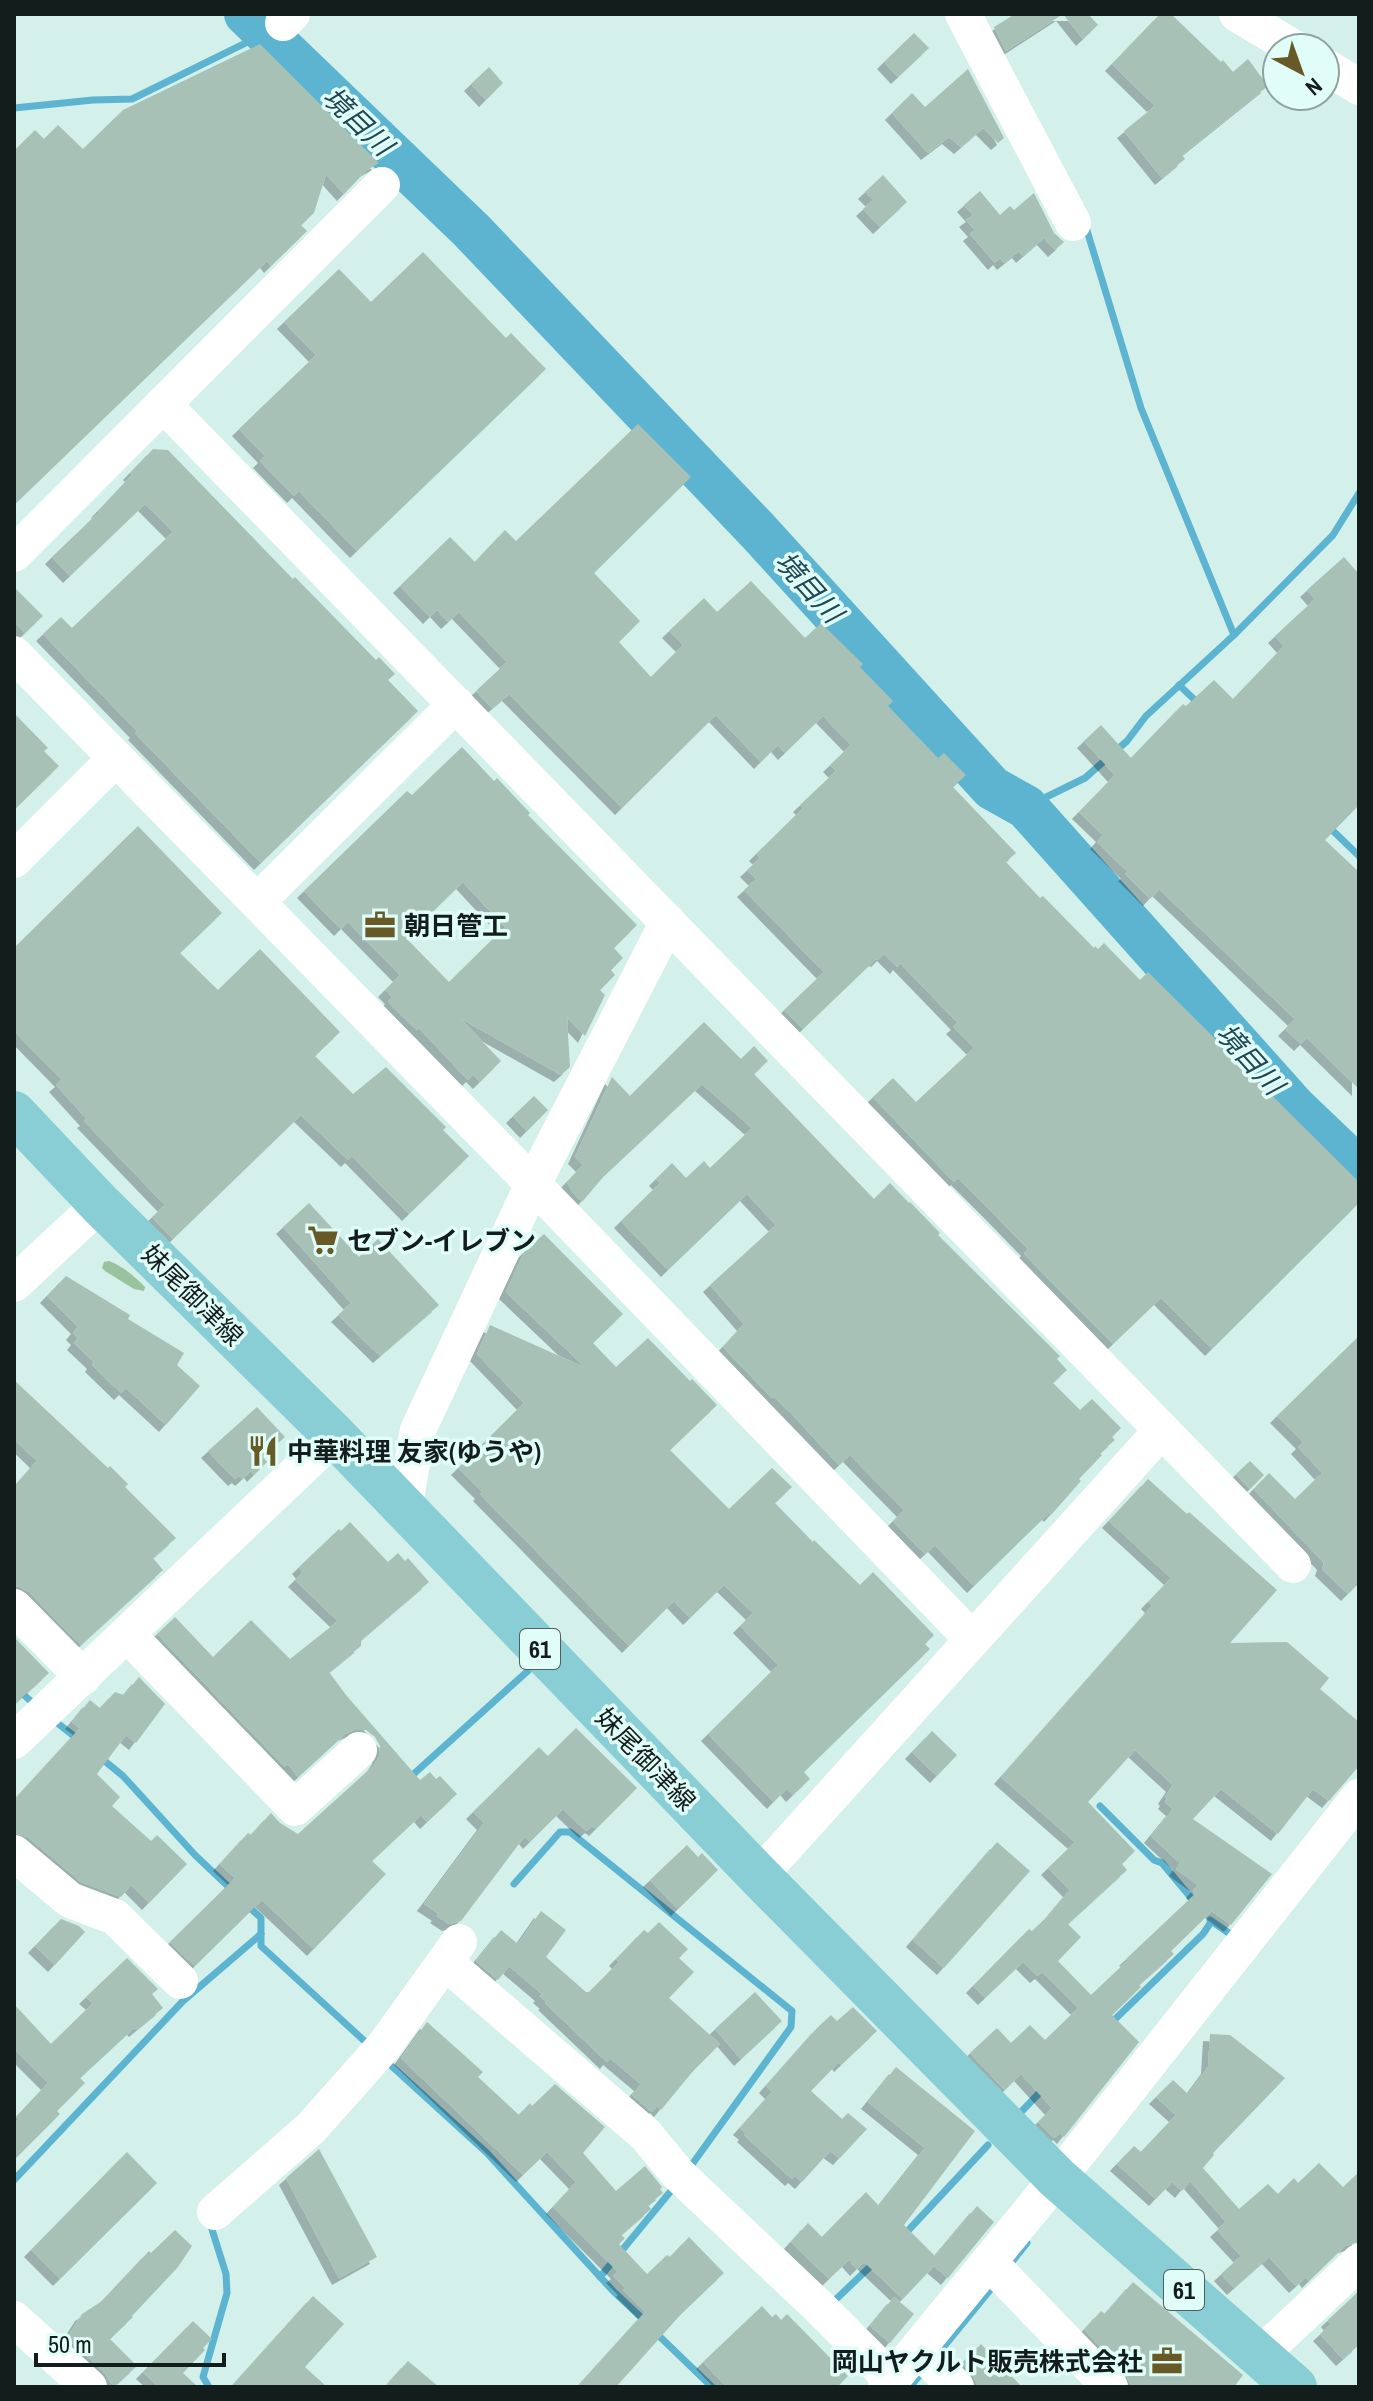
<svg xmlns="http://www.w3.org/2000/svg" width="1373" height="2401" viewBox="0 0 1373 2401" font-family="'Archivo Narrow','Noto Sans JP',sans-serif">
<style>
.green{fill:#99c29f}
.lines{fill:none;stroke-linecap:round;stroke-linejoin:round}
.stream{stroke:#5cb4d0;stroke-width:7}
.river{stroke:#5cb4d0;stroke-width:44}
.building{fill:#a8c1b6;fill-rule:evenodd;filter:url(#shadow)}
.minor{stroke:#fff;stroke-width:36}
.major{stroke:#89ced4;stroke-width:44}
.labels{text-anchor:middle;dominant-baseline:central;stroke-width:7;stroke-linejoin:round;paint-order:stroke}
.shield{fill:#e0fdf8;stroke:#50605e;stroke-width:2}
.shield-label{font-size:24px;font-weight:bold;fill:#131d1c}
.poi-label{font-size:26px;font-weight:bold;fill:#131d1c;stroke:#e0fdf8;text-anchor:start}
.street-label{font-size:26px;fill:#131d1c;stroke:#e0fdf8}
.water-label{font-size:28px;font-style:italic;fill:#1f4753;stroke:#e0fdf8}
</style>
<defs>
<filter id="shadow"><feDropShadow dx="-7" dy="7" stdDeviation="0" flood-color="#0004"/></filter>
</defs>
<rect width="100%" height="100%" fill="#d3f0eb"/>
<!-- green -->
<path class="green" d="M109 1261C124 1267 134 1276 145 1287L144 1291 134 1289 105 1271 102 1268 104 1262Z"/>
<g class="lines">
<!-- stream -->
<g class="stream">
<polyline points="14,108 93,100 132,99 266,33"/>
<polyline points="1085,224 1141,408 1234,635"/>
<polyline points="1179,685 1198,703"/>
<polyline points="1026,807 1085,778 1127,741 1146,716 1234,635 1333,535 1359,493"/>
<polyline points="1329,827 1359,856"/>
<polyline points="14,1686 35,1705"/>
<polyline points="51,1718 79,1740"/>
<polyline points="101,1758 123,1776 195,1855 233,1891"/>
<polyline points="408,1779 530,1669"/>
<polyline points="1100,1806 1154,1860 1162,1863 1197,1905"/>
<polyline points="514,1884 560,1832 570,1832 792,2011 791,2027 688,2170"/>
<polyline points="247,1905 261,1918 261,1946 371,2047"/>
<polyline points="1210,1920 1236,1938"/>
<polyline points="1109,2025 1203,1934 1211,1922"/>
<polyline points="386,2061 487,2153 613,2291 645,2321"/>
<polyline points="1022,2111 1045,2087"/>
<polyline points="14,2180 183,2001 261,1934"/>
<polyline points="903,2236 988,2145"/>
<polyline points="1007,2268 1027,2243"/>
<polyline points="600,2277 675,2186"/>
<polyline points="830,2305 876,2261"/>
<polyline points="656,2333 712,2387"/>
<polyline points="937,2355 995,2284"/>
<polyline points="209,2387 203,2377 227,2293 226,2274 209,2220"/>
<polyline points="910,2387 924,2370"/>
</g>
<!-- river -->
<polyline class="river" points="246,14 471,230 758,531 992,788 1026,807 1294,1107 1359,1169"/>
</g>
<!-- building -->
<g class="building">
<polygon points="1015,14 1088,14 1098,25 1083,39 1063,14 1006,51 994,27"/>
<polygon points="1160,14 1171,14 1221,62 1223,60 1233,72 1248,59 1268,86 1182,155 1185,159 1162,178 1124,131 1155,106 1112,64"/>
<polygon points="914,33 929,48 898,77 884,62"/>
<polygon points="260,44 379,163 367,170 344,194 326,174 314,213 301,225 307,231 271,266 267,261 14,505 14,151 35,130 44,139 58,125 83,149 123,110"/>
<polygon points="489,67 503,83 486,100 471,84"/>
<polygon points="968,69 1004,138 998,143 983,128 961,147 949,137 928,153 892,113 912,93 925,107"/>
<polygon points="883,175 907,202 880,227 863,209 873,200 865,192"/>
<polygon points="980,191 1000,215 1010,206 1014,210 1034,193 1054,233 1064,242 1055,250 1044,238 1023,256 1019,251 1004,263 1000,258 995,263 970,234 975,230 966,220 973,215 964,205"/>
<polygon points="423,252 506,338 511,333 546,369 357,551 299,491 294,496 260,461 265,456 239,429 316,355 284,322 339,269 371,302"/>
<polygon points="638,424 691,477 594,573 640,621 619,642 651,677 683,645 669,631 704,598 717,612 751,581 805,638 821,623 863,664 860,667 893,701 888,706 938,758 944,753 966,775 953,787 1016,853 1006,862 1040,898 1043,896 1094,948 1095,946 1098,949 1104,943 1140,980 1148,972 1359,1182 1359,1203 1212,1349 1161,1298 1113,1344 1024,1254 1028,1249 994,1214 958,1178 954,1182 873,1097 893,1078 916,1102 974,1048 953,1027 958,1023 900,963 897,967 884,954 878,960 876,959 803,1029 784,1010 824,972 744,890 756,879 747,870 760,858 756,854 803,808 800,805 836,771 830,765 851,745 823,716 785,753 778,745 761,762 716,715 622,808 509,694 492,708 476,691 507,662 459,612 448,622 437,610 430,617 400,586 450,537 475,562 505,530 516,541"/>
<polygon points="153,449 168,450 293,579 295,577 376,660 379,657 395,674 388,680 418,711 261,863 135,733 137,731 43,634 61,617 72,628 173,532 145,504 70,576 52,557 99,512 98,511 132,475 130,473"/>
<polygon points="1344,557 1359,574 1359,805 1325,840 1359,872 1359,1089 1307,1038 1301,1044 1285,1029 1295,1019 1159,889 1150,899 1125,874 1128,872 1097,842 1103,835 1079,812 1115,775 1084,741 1101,725 1131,758 1183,704 1186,706 1214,680 1233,699 1284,646 1275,636 1315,599 1307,590"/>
<polygon points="14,587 43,616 25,633 14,622"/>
<polygon points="14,713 48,748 44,751 59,766 14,810"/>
<path d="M462 747 494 781 497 778 530 813 528 815 637 925 614 948 623 958 611 970 615 975 600 990 605 995 585 1036 567 1017 570 1067 561 1075 460 1018 501 1061 480 1082 473 1075 468 1080 419 1028 417 1030 388 1002 392 997 385 990 400 975 348 922 341 929 304 891 407 791 412 795ZM463 882 505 927 449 982 406 938Z"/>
<polygon points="138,826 222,913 180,953 218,990 260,949 340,1032 315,1056 353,1094 386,1067 446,1127 443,1130 469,1156 409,1214 352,1156 348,1160 301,1115 173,1239 152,1217 165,1205 84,1121 87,1119 56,1085 62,1080 14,1031 14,948"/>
<polygon points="704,1022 741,1059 754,1046 768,1061 754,1074 874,1199 890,1183 909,1203 910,1202 940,1233 938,1235 1060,1356 1057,1359 1067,1370 1053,1383 1080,1410 1092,1399 1121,1428 1112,1437 1115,1440 1100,1453 1102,1455 1079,1479 1081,1481 1051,1515 1049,1513 974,1586 935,1545 925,1554 893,1521 904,1510 850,1455 839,1465 791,1413 774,1397 772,1398 723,1347 744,1324 710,1285 776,1225 747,1194 668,1270 621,1221 660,1183 656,1179 672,1163 686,1178 704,1161 710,1168 752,1128 702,1084 604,1176 582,1202 573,1193 567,1182 583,1165 575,1157 612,1077 630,1096"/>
<polygon points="534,1096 548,1110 527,1131 513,1116"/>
<polygon points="309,1203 359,1257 378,1239 439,1305 380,1356 338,1315 351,1303 283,1227"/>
<polygon points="544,1234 623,1314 593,1343 616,1367 648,1338 690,1381 692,1379 717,1405 670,1450 729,1509 772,1468 792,1487 775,1503 813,1542 814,1540 860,1585 873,1572 934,1635 925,1644 930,1649 804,1772 810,1779 793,1795 787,1788 774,1802 708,1734 778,1665 740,1626 753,1613 724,1585 690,1618 674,1601 629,1646 480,1494 482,1492 458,1468 524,1403 477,1354 490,1325 586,1368 506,1292 525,1251"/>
<polygon points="66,1276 130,1315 128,1319 184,1353 177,1365 200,1386 166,1425 126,1388 121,1393 92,1365 94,1362 74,1343 78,1338 73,1333 78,1327 47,1296"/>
<polygon points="1359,1336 1359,1583 1348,1594 1322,1569 1324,1563 1254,1489 1269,1473 1295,1499 1322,1473 1298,1447 1303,1442 1277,1416"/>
<polygon points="14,1380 108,1468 110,1466 128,1484 125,1487 176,1538 153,1558 163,1570 81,1645 29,1592 20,1587 14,1587 14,1487 37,1461 14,1439"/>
<polygon points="257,1407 285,1437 263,1457 267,1462 254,1475 251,1471 242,1479 239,1476 235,1479 208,1451"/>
<polygon points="1250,1461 1264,1475 1250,1489 1236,1474"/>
<path d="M1148 1479 1187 1514 1189 1512 1277 1590 1230 1643 1287 1642 1329 1678 1320 1689 1359 1722V1766L1329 1801 1313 1789 1278 1834 1221 1789 1193 1819 1272 1874 1231 1925 1212 1911 1171 1951 1174 1954 1139 1985 1141 1987 1112 2015 1139 2042 1064 2137 1060 2133 1054 2138 1038 2122 1052 2108 1021 2074 1005 2090 970 2053 997 2028 1011 2043 1030 2025 1045 2040 1078 2008 1042 1972 1037 1976 1023 1962 985 1998 973 1986 1029 1929 1032 1931 1050 1914 1070 1890 1048 1868 1075 1842 1001 1777 1152 1606 1148 1602 1171 1578 1109 1521ZM1135 1750 1173 1785 1165 1797 1167 1799 1165 1802 1173 1809 1151 1836 1180 1863 1176 1869 1198 1885 1193 1891 1195 1894 1126 1959 1128 1960 1091 1995 1058 1961 1081 1937 1068 1924 1127 1870 1122 1864 1135 1851 1088 1802Z"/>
<polygon points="350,1522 388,1562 398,1553 405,1561 408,1558 429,1582 361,1640 361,1646 329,1672 346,1695 420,1780 430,1772 436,1779 440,1776 457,1794 427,1822 421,1815 372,1861 386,1874 314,1949 262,1900 195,1966 170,1942 235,1878 220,1864 248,1833 251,1835 271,1813 280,1823 298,1834 373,1766 379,1757 380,1746 375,1737 366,1730 354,1730 345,1734 298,1777 288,1764 285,1767 157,1634 175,1617 213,1657 251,1620 290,1659 338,1621 295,1580 303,1572 299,1567 339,1529 341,1531"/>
<polygon points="14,1637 49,1673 14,1705"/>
<polygon points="139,1677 165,1704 136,1743 126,1735 97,1774 120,1797 112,1806 151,1841 157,1835 187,1864 149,1903 131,1885 121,1897 81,1882 28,1837 14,1833 14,1800 80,1728 72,1722 90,1700 100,1708 115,1692 124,1695"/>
<polygon points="576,1728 637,1788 596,1829 592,1826 586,1831 563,1809 530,1842 525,1836 461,1921 449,1924 437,1916 439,1914 424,1904 484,1823 473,1812 539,1747 548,1756"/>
<polygon points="932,1731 957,1755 937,1776 912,1752"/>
<polygon points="997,1842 1030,1871 944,1968 913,1940"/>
<polygon points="687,1845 698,1857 702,1853 718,1870 678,1909 650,1880"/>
<polygon points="541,1911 566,1930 546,1957 586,1992 589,1992 619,1962 616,1959 644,1930 648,1933 659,1922 688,1949 679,1958 694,1972 669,1998 720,2044 694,2070 661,2110 657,2106 652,2112 632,2095 641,2084 610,2058 607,2062 545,2003 547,2002 540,1996 542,1994 509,1966 498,1980 476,1961 501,1930 518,1944"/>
<polygon points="61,1919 79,1926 85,1932 55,1965 35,1946"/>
<polygon points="127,1958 158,1989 152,1994 163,2008 136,2030 134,2028 80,2078 85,2083 57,2111 60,2114 14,2160 14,2124 19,2119 16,2117 48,2083 14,2049 14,2004 51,2044 93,2003 86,1997"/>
<polygon points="755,1992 782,2021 741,2059 715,2029"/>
<polygon points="853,2007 877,2031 841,2065 839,2062 811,2091 842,2119 848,2113 867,2129 840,2158 830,2151 802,2182 795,2176 792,2179 744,2135 746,2133 740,2128 772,2092 766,2086 818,2027 831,2015 837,2021"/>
<polygon points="427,2022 483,2072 478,2077 519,2115 530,2103 532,2106 555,2084 605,2127 583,2153 616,2191 645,2166 662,2187 660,2189 663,2193 648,2205 651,2209 621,2235 625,2238 619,2244 647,2274 667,2255 670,2257 689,2237 724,2273 682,2313 616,2387 577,2387 645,2312 623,2290 625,2288 613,2276 618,2272 553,2207 576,2182 547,2152 523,2175 401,2058"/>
<polygon points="1210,2034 1230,2035 1285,2078 1213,2153 1214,2155 1203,2168 1239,2209 1268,2184 1278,2194 1294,2178 1298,2183 1319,2163 1343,2187 1359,2172 1359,2242 1345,2246 1309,2281 1306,2277 1296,2286 1269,2257 1234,2288 1221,2274 1241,2256 1217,2230 1226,2222 1190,2181 1182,2191 1172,2182 1156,2199 1117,2164 1134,2146 1141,2152 1176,2115 1156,2097 1173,2080 1188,2094 1208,2067"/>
<polygon points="896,2067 975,2131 904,2225 935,2256 977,2206 994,2222 948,2278 934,2266 903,2299 864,2262 857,2269 849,2260 829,2279 791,2242 808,2223 822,2237 866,2192 879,2206 925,2148 868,2102"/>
<polygon points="319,2149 377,2257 339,2278 286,2178"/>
<polygon points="127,2152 157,2183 60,2279 31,2250"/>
<polygon points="175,2230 192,2246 178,2267 132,2316 133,2317 110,2339 137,2366 114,2387 103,2371 67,2338 82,2314 102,2301 149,2251 151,2253"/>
<polygon points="1133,2282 1243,2375 1234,2387 1135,2387 1130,2383 1125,2372 1084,2330 1101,2311 1105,2314"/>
<polygon points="1359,2291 1359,2345 1343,2359 1320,2334 1331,2324 1328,2320"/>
<polygon points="313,2296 344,2324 305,2367 327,2387 231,2387"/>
<polygon points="894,2297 914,2314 890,2343 870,2326"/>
<polygon points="762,2306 772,2317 776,2314 781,2320 787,2314 848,2376 837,2387 727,2387 703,2362"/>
<polygon points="193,2321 212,2339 203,2348 205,2350 183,2373 198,2387 159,2387 143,2372"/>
<polygon points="981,2344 1022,2387 976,2387 976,2381 971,2373 962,2363"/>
<polygon points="408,2361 439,2387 385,2387"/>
</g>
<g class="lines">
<!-- minor -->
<g class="minor">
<polyline points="963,14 1073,223"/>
<polyline points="1237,14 1294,48"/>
<polyline points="283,23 292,14"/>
<polyline points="1325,66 1359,87"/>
<polyline points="163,404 1293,1565"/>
<polyline points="14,554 382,185"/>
<polyline points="14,654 533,1184 972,1639"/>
<polyline points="14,860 116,758"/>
<polyline points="257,902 456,704"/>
<polyline points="14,1284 100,1204"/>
<polyline points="404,1509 418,1430 533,1184 668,922"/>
<polyline points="14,1607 83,1677"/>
<polyline points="127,1634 295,1808 359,1750"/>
<polyline points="14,1741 335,1436"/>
<polyline points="14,1853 70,1900 115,1917 180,1981"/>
<polyline points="759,1876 1162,1430"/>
<polyline points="445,1962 646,2135 678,2174 819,2307 892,2380"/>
<polyline points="215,2212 311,2128 384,2046 459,1942"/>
<polyline points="989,2262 1110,2387"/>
<polyline points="14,2319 89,2387"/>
<polyline points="918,2349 956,2387"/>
<polyline points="1259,2356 1359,2262"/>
<polyline points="886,2387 1082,2148 1359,1797"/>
</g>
<!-- major -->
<polyline class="major" points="14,1113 100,1204 335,1436 759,1876 1057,2178 1295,2387"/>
</g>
<!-- icons -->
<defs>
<symbol id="office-bare" viewBox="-9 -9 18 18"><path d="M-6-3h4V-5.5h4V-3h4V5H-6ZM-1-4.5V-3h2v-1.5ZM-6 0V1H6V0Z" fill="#675a27" stroke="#e0fdf8" stroke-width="2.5" paint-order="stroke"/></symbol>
<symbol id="supermarket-bare" viewBox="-9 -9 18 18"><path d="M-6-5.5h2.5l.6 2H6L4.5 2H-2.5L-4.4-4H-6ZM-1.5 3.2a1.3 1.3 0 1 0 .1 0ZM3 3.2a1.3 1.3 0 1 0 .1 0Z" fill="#675a27" stroke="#e0fdf8" stroke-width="2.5" paint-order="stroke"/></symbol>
<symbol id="restaurant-bare" viewBox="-9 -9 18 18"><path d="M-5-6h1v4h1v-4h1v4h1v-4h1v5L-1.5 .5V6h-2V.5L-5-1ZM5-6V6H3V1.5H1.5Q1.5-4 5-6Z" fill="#675a27" stroke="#e0fdf8" stroke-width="2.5" paint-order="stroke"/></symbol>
</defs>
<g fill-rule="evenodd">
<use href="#office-bare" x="358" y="903" width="44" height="44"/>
<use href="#supermarket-bare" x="301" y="1218" width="44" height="44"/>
<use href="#restaurant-bare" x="241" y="1429" width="44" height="44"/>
<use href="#office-bare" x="1145" y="2339" width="44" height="44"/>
</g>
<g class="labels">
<!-- shield labels -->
<g class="shield">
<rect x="520" y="1629" width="40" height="40" rx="6"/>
<rect x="1164" y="2270" width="40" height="40" rx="6"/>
</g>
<g class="shield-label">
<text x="540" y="1649">61</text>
<text x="1184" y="2290">61</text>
</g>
<!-- poi labels -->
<g class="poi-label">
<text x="404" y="925">朝日管工</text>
<text x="347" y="1240">セブン-イレブン</text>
<text x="287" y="1451">中華料理 友家(ゆうや)</text>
<text x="1143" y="2361" text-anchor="end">岡山ヤクルト販売株式会社</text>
</g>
<!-- street labels -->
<g class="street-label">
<text transform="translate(193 1295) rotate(45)">妹尾御津線</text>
<text transform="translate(646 1759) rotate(46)">妹尾御津線</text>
</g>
<!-- water labels -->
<g class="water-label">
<text transform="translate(358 121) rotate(44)">境目川</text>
<text transform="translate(809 587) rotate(48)">境目川</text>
<text transform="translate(1250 1059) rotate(48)">境目川</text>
</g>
</g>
<!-- border -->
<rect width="1373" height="2401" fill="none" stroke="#131d1c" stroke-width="32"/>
<!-- north arrow -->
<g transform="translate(1301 72) rotate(139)"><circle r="38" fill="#e0fdf8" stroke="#8ea3a0" stroke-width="2"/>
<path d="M0-6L14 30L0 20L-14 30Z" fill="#675a27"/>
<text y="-12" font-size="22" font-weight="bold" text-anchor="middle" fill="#131d1c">N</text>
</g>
<!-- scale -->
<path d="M36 2353v12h188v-12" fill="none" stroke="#131d1c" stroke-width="4"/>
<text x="48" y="2353" font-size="24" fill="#131d1c" stroke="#e0fdf8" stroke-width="6" paint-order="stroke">50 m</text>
</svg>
